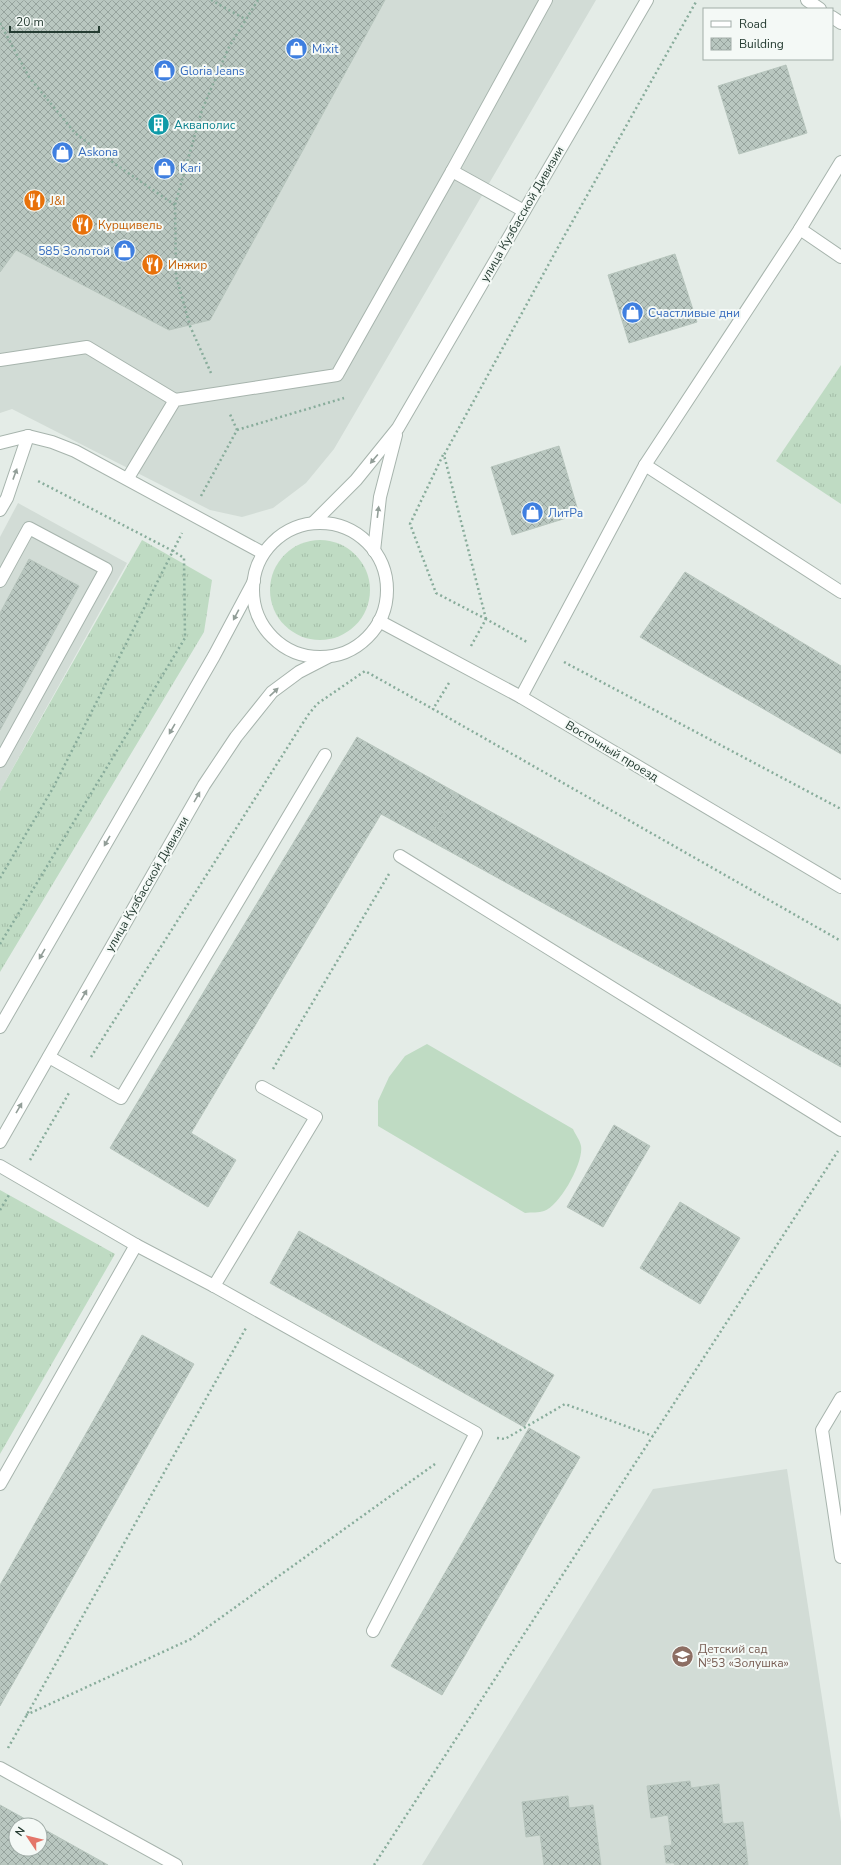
<svg xmlns="http://www.w3.org/2000/svg" width="841" height="1865" viewBox="0 0 841 1865" font-family="'Nunito Sans',sans-serif">
<style>
.built{fill:#d2dcd6}
.grass{fill:url(#grass-tufts)}
.pitch{fill:#bfdbc3}
.building{fill:url(#building-cross-hatch);stroke:#b7c5bd}
.lines{fill:none;stroke-linecap:round;stroke-linejoin:round}
.service-casing{stroke:#a7b4ad;stroke-width:14}
.minor-casing{stroke:#a7b4ad;stroke-width:14}
.tertiary-casing{stroke:#a7b4ad;stroke-width:14}
.path{stroke:#88ac9b;stroke-width:2.5;stroke-dasharray:2 3;stroke-linecap:butt}
.service{stroke:#fff;stroke-width:12}
.minor{stroke:#fff;stroke-width:12}
.tertiary{stroke:#fff;stroke-width:12}
.oneway{fill:#929e98}
.labels{text-anchor:middle;dominant-baseline:central;stroke-width:4;stroke-linejoin:round;paint-order:stroke}
.shop-label{font-size:12px;fill:#366cbe;stroke:#f4f9f6;text-anchor:start}
.culture-label{font-size:12px;fill:#0d838f;stroke:#f4f9f6;text-anchor:start}
.food-label{font-size:12px;fill:#c56008;stroke:#f4f9f6;text-anchor:start}
.street-label{font-size:12px;fill:#253c32;stroke:#f4f9f6}
.education-label{font-size:12px;fill:#785e54;stroke:#f4f9f6;text-anchor:start}
</style>
<defs>
<pattern id="grass-tufts" width="24" height="20" patternUnits="userSpaceOnUse"><rect width="24" height="20" fill="#bfdbc3"/><path d="M3 7l-1-3M5 7V3M7 7l1-3M15 17l-1-3M17 17v-4M19 17l1-3" fill="none" stroke="#a4bda8"/></pattern>
<pattern id="building-cross-hatch" width="8" height="8" patternUnits="userSpaceOnUse"><rect width="8" height="8" fill="#b9c7c0"/><path d="M0 0l8 8M0 8l8-8" fill="none" stroke="#96a39d"/></pattern>
</defs>
<rect width="100%" height="100%" fill="#e4ece7"/>
<!-- built -->
<g class="built">
<polygon points="0,0 596,0 334,449 306,483 273,508 242,517 210,510 12,409 0,413"/>
<polygon points="18,503 127,563 0,791 0,537"/>
<polygon points="787,1469 841,1822 841,1865 422,1865 653,1489"/>
</g>
<!-- grass -->
<g class="grass">
<polygon points="841,365 841,504 776,461"/>
<polygon points="142,540 212,580 204,632 0,972 0,791"/>
<circle cx="320" cy="590" r="50"/>
<polygon points="0,1190 115,1254 0,1454"/>
</g>
<!-- pitch -->
<path class="pitch" d="M427 1044 573 1129C575 1134 580 1140 581 1146 584 1162 560 1206 544 1211 539 1213 531 1212 525 1213L378 1126V1101L389 1077 405 1056Z"/>
<!-- building -->
<g class="building">
<polygon points="0,0 385,0 210,320 169,330 16,250 0,272"/>
<polygon points="786,65 807,133 739,154 718,86"/>
<polygon points="675,254 697,322 629,343 608,275"/>
<polygon points="559,446 579,514 512,535 491,467"/>
<polygon points="29,559 79,586 0,730 0,613"/>
<polygon points="685,572 841,666 841,754 640,637"/>
<polygon points="357,737 455,792 429,840 381,814 191,1133 236,1160 208,1207 110,1148"/>
<polygon points="455,792 841,1005 841,1067 429,840"/>
<polygon points="614,1125 650,1146 603,1227 567,1207"/>
<polygon points="680,1202 740,1238 700,1304 640,1268"/>
<polygon points="299,1231 554,1375 524,1427 270,1283"/>
<polygon points="142,1335 194,1364 0,1706 0,1585"/>
<polygon points="529,1428 580,1457 442,1695 391,1666"/>
<polygon points="690,1781 691,1788 719,1784 723,1824 743,1822 748,1865 675,1865 674,1863 666,1863 664,1846 672,1845 668,1815 651,1818 647,1786"/>
<polygon points="568,1796 569,1808 593,1805 601,1865 544,1865 540,1835 526,1837 522,1802"/>
<polygon points="0,1805 36,1825 16,1825 16,1849 40,1849 40,1827 108,1865 0,1865"/>
</g>
<g class="lines">
<defs>
<g id="service">
<polyline points="807,0 820,9"/>
<polyline points="832,17 841,23"/>
<polyline points="524,211 452,171 546,0"/>
<polyline points="800,229 841,257"/>
<polyline points="0,360 87,347 175,400"/>
<polyline points="645,465 841,592"/>
<polyline points="128,478 175,400 337,375 452,171"/>
<polyline points="0,581 29,528 106,569 0,761"/>
<polyline points="521,697 645,465 800,229 841,162"/>
<polyline points="400,856 841,1130"/>
<polyline points="49,1057 121,1098 325,755"/>
<polyline points="0,1166 136,1245 214,1286 476,1433 373,1631"/>
<polyline points="214,1286 316,1117 262,1087"/>
<polyline points="841,1398 822,1430 841,1557"/>
<polyline points="0,1484 136,1245"/>
<polyline points="0,1768 176,1865"/>
</g>
<g id="minor">
<polyline points="0,443 28,436 52,442 75,451 263,553"/>
<polyline points="0,510 7,498 28,436"/>
<polyline points="379,621 521,697 841,887"/>
</g>
<g id="tertiary">
<polyline points="313,523 356,480 398,428 647,0"/>
<circle cx="320" cy="590" r="67"/>
<polyline points="374,551 380,497 396,435"/>
<polyline points="0,1027 214,656 254,581"/>
<polyline points="0,1142 204,785 236,737 272,692 299,672 328,657"/>
</g>
</defs>
<!-- service casing -->
<use href="#service" class="service-casing"/>
<!-- minor casing -->
<use href="#minor" class="minor-casing"/>
<!-- tertiary casing -->
<use href="#tertiary" class="tertiary-casing"/>
<!-- path -->
<g class="path">
<polyline points="211,0 245,19"/>
<polyline points="0,23 29,77 75,133 115,164 175,205"/>
<polyline points="211,373 190,326 176,276 175,205 202,110 229,47 258,0"/>
<polyline points="237,430 344,398"/>
<polyline points="443,455 410,524 436,593 486,619"/>
<polyline points="201,496 237,430 229,412"/>
<polyline points="486,619 444,455 562,240 697,0"/>
<polyline points="471,646 486,619 527,642"/>
<polyline points="564,662 841,809"/>
<polyline points="449,683 433,709 841,941"/>
<polyline points="0,878 53,788 173,551 38,481 36,482"/>
<polyline points="0,944 185,638 184,558 173,551 182,533"/>
<polyline points="91,1057 308,715 317,704 365,671 433,709"/>
<polyline points="273,1069 389,874"/>
<polyline points="30,1160 69,1093"/>
<polyline points="0,1210 9,1195"/>
<polyline points="497,1438 505,1439 565,1404 653,1436"/>
<polyline points="26,1715 191,1639 435,1464"/>
<polyline points="8,1748 246,1328"/>
<polyline points="374,1865 838,1151"/>
</g>
<!-- service -->
<use href="#service" class="service"/>
<!-- minor -->
<use href="#minor" class="minor"/>
<!-- tertiary -->
<use href="#tertiary" class="tertiary"/>
</g>
<!-- one-way arrows -->
<defs><path id="oneway-solid" d="M-6-.8H1V-3.2L6.5 0L1 3.2V.8H-6Z"/></defs>
<g class="oneway">
<use href="#oneway-solid" transform="translate(374 459) rotate(130)"/>
<use href="#oneway-solid" transform="translate(15 474) rotate(-70)"/>
<use href="#oneway-solid" transform="translate(378 512) rotate(-83)"/>
<use href="#oneway-solid" transform="translate(236 615) rotate(118)"/>
<use href="#oneway-solid" transform="translate(274 692) rotate(-43)"/>
<use href="#oneway-solid" transform="translate(172 729) rotate(120)"/>
<use href="#oneway-solid" transform="translate(197 797) rotate(-60)"/>
<use href="#oneway-solid" transform="translate(107 841) rotate(120)"/>
<use href="#oneway-solid" transform="translate(42 954) rotate(120)"/>
<use href="#oneway-solid" transform="translate(84 995) rotate(-60)"/>
<use href="#oneway-solid" transform="translate(19 1108) rotate(-60)"/>
</g>
<!-- icons -->
<defs>
<symbol id="shop-disc" viewBox="-11 -11 22 22"><circle r="9.5" fill="#3f7fe0" stroke="#f4f9f6"/><path d="M-5-2.5h2.3a2.7 3.5 0 0 1 5.4 0H5L5.5 6h-11ZM-1.5-2.5h3a1.5 2.3 0 0 0-3 0Z" fill="#fff"/></symbol>
<symbol id="building-disc" viewBox="-11 -11 22 22"><circle r="9.5" fill="#0f9aa8" stroke="#f4f9f6"/><path d="M-4-6H4V6H1V3H-1V6H-4ZM-2.5-4.3h1.7v1.8h-1.7ZM.8-4.3h1.7v1.8H.8ZM-2.5-1h1.7V.8h-1.7ZM.8-1h1.7V.8H.8Z" fill="#fff"/></symbol>
<symbol id="restaurant-disc" viewBox="-11 -11 22 22"><circle r="9.5" fill="#e8710a" stroke="#f4f9f6"/><path d="M-5-6h1v4h1v-4h1v4h1v-4h1v5L-1.5 .5V6h-2V.5L-5-1ZM5-6V6H3V1.5H1.5Q1.5-4 5-6Z" fill="#fff"/></symbol>
<symbol id="school-disc" viewBox="-11 -11 22 22"><circle r="9.5" fill="#8d6e63" stroke="#f4f9f6"/><path d="M0-5L7-2L0 1L-7-2ZM-4 1L0 2.5L4 1V4Q0 6-4 4Z" fill="#fff"/></symbol>
</defs>
<g fill-rule="evenodd">
<use href="#shop-disc" x="284" y="36" width="25" height="25"/>
<use href="#shop-disc" x="152" y="58" width="25" height="25"/>
<use href="#building-disc" x="146" y="112" width="25" height="25"/>
<use href="#shop-disc" x="50" y="140" width="25" height="25"/>
<use href="#shop-disc" x="152" y="156" width="25" height="25"/>
<use href="#restaurant-disc" x="22" y="188" width="25" height="25"/>
<use href="#restaurant-disc" x="70" y="212" width="25" height="25"/>
<use href="#shop-disc" x="112" y="238" width="25" height="25"/>
<use href="#restaurant-disc" x="140" y="252" width="25" height="25"/>
<use href="#shop-disc" x="620" y="300" width="25" height="25"/>
<use href="#shop-disc" x="520" y="500" width="25" height="25"/>
<use href="#school-disc" x="670" y="1644" width="25" height="25"/>
</g>
<g class="labels">
<!-- shop labels -->
<g class="shop-label">
<text x="312" y="49">Mixit</text>
<text x="180" y="71">Gloria Jeans</text>
<text x="78" y="152">Askona</text>
<text x="180" y="168">Kari</text>
<text x="110" y="251" text-anchor="end">585 Золотой</text>
<text x="648" y="313">Счастливые дни</text>
<text x="548" y="513">ЛитРа</text>
</g>
<!-- culture labels -->
<g class="culture-label">
<text x="174" y="125">Акваполис</text>
</g>
<!-- food labels -->
<g class="food-label">
<text x="50" y="201">J&amp;I</text>
<text x="98" y="225">Курщивель</text>
<text x="168" y="265">Инжир</text>
</g>
<!-- street labels -->
<g class="street-label">
<text transform="translate(522 214) rotate(-60)">улица Кузбасской Дивизии</text>
<text transform="translate(612 751) rotate(31)">Восточный проезд</text>
<text transform="translate(147 884) rotate(-60)">улица Кузбасской Дивизии</text>
</g>
<!-- education labels -->
<g class="education-label">
<text x="698" y="1649">Детский сад<tspan x="698" dy="14">№53 «Золушка»</tspan></text>
</g>
</g>
<!-- legend -->
<rect x="703" y="8" width="130" height="52" fill="#f4f9f6" stroke="#a1ada8"/>
<rect x="711" y="21" width="20" height="6" fill="#ffffff" stroke="#a1ada8"/>
<text x="739" y="28" font-size="12" fill="#253c32">Road</text>
<rect x="711" y="38" width="20" height="12" fill="url(#building-cross-hatch)" stroke="#a1ada8"/>
<text x="739" y="48" font-size="12" fill="#253c32">Building</text>
<!-- north arrow -->
<g transform="translate(28 1837) rotate(305)"><circle r="19" fill="#f4f9f6" stroke="#a1ada8"/>
<path d="M0-3L7 15L0 10L-7 15Z" fill="#e4766a"/>
<text y="-6" font-size="11" font-weight="bold" text-anchor="middle" fill="#253c32">N</text>
</g>
<!-- scale -->
<path d="M10 26v6h89v-6" fill="none" stroke="#253c32" stroke-width="2"/>
<text x="16" y="26" font-size="12" fill="#253c32" stroke="#f4f9f6" stroke-width="3" paint-order="stroke">20 m</text>
</svg>
